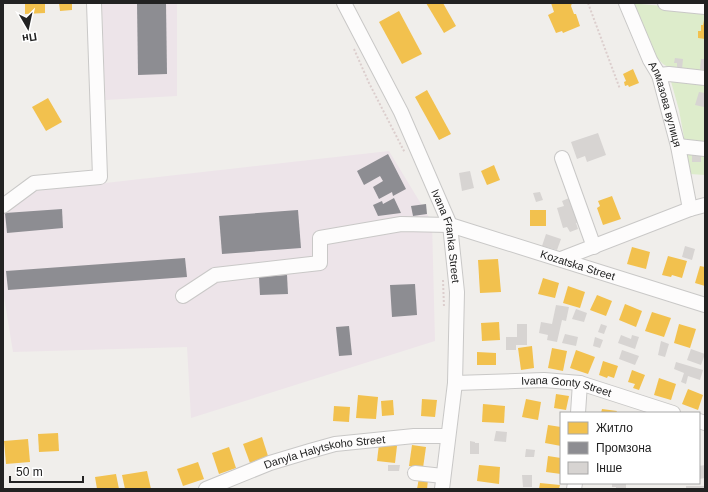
<svg xmlns="http://www.w3.org/2000/svg" width="708" height="492" viewBox="0 0 708 492" font-family="Arial,sans-serif">
<style>
.industrial{fill:#ede4e9}
.grass{fill:#ddeccb}
.homes{fill:#f2c14e}
.industry{fill:#8d8d92}
.building{fill:#d7d4d2}
.lines{fill:none;stroke-linecap:round;stroke-linejoin:round}
.minor-casing{stroke:#c9c8c7;stroke-width:16}
.path{stroke:#dccecd;stroke-width:2;stroke-dasharray:2 2;stroke-linecap:butt}
.minor{stroke:#fdfcfc;stroke-width:14}
.labels{text-anchor:middle;dominant-baseline:central;stroke-width:4;stroke-linejoin:round;paint-order:stroke}
.street-label{font-size:11px;fill:#222;stroke:#fff}
</style>
<rect width="100%" height="100%" fill="#f0eeeb"/>
<!-- industrial -->
<g class="industrial">
<polygon points="102,3 177,3 177,96 105,100"/>
<polygon points="389,151 432,222 435,341 191,418 187,347 13,352 4,297 3,297 3,215 34,191"/>
</g>
<!-- grass -->
<g class="grass">
<polygon points="630,3 705,10 705,74 673,70 663,64 652,53"/>
<polygon points="670,78 705,81 705,145 685,143 679,110"/>
<polygon points="686,149 705,151 705,175 690,174"/>
</g>
<!-- homes -->
<g class="homes">
<polygon points="25,3 45,3 45,13 25,14"/>
<polygon points="59,3 72,3 72,10 60,11"/>
<polygon points="426,3 443,3 456,26 444,33"/>
<polygon points="551,3 572,3 571,6 574,14 576,14 580,26 563,33 562,31 556,33 548,15 554,12"/>
<polygon points="399,11 422,54 402,64 379,22"/>
<polygon points="704,20 705,21 705,39 698,38 698,31 701,31 701,25 703,25"/>
<polygon points="633,69 639,83 629,87 628,85 625,86 624,82 626,81 623,74"/>
<polygon points="427,90 451,134 439,140 415,97"/>
<polygon points="48,98 62,122 46,131 32,107"/>
<polygon points="494,165 500,180 487,185 481,171"/>
<polygon points="612,196 621,219 603,225 597,208 600,206 598,201"/>
<rect x="530" y="210" width="16" height="16"/>
<polygon points="632,247 650,252 646,269 627,264"/>
<polygon points="668,256 687,261 682,278 672,275 671,277 662,275"/>
<polygon points="498,259 501,292 480,293 478,260"/>
<polygon points="700,266 705,267 705,286 695,283"/>
<polygon points="543,278 559,283 555,298 538,294"/>
<polygon points="568,286 585,292 580,308 563,303"/>
<polygon points="597,295 612,301 606,316 590,310"/>
<polygon points="625,304 642,311 636,327 619,320"/>
<polygon points="652,312 671,318 664,337 645,331"/>
<polygon points="499,322 500,340 482,341 481,323"/>
<polygon points="679,324 696,329 690,348 674,343"/>
<polygon points="532,346 534,368 521,370 518,348"/>
<polygon points="552,348 567,351 563,371 548,368"/>
<polygon points="576,350 595,357 588,374 570,368"/>
<polygon points="477,352 496,353 496,365 477,365"/>
<polygon points="603,361 618,366 614,378 608,376 607,378 599,375"/>
<polygon points="632,370 645,375 639,390 633,388 635,384 628,382"/>
<polygon points="659,378 676,384 671,400 654,395"/>
<polygon points="688,389 703,395 698,410 682,404"/>
<polygon points="556,394 569,396 566,410 554,408"/>
<polygon points="358,395 378,397 376,419 356,418"/>
<polygon points="422,399 437,400 435,417 421,416"/>
<polygon points="526,399 541,402 538,420 522,417"/>
<polygon points="393,400 394,415 382,416 381,401"/>
<polygon points="483,404 505,406 504,423 482,422"/>
<polygon points="334,406 350,407 349,422 333,421"/>
<polygon points="602,409 617,411 616,413 601,413"/>
<polygon points="548,425 561,427 561,446 545,443"/>
<polygon points="58,433 59,451 39,452 38,434"/>
<polygon points="262,437 268,456 250,463 243,444"/>
<polygon points="28,439 30,462 6,464 4,441"/>
<polygon points="379,444 397,446 395,463 377,461"/>
<polygon points="412,445 426,447 423,468 409,466"/>
<polygon points="229,447 236,468 219,474 212,453"/>
<polygon points="548,456 561,458 561,474 546,472"/>
<polygon points="198,462 204,479 183,486 177,469"/>
<polygon points="479,465 500,467 499,484 477,481"/>
<polygon points="147,471 151,489 125,489 122,475"/>
<polygon points="116,474 119,489 97,489 95,477"/>
<polygon points="419,478 428,480 427,489 417,489"/>
<polygon points="540,483 560,485 559,489 539,489"/>
</g>
<!-- industry -->
<g class="industry">
<polygon points="137,3 166,3 167,74 138,75"/>
<polygon points="388,154 406,189 393,196 392,192 379,199 373,187 383,181 380,176 364,185 357,171"/>
<polygon points="394,198 401,213 378,216 373,205 382,201 383,204"/>
<polygon points="426,204 427,214 413,216 411,206"/>
<polygon points="62,209 63,228 7,233 5,213"/>
<polygon points="298,210 301,248 222,254 219,216"/>
<polygon points="185,258 187,277 8,290 6,271"/>
<polygon points="287,275 288,294 260,295 259,277"/>
<polygon points="415,284 417,315 392,317 390,285"/>
<polygon points="349,326 352,355 339,356 336,327"/>
</g>
<!-- building -->
<g class="building">
<polygon points="675,58 683,59 682,69 677,68 677,63 674,63"/>
<polygon points="701,59 705,59 705,70 700,69"/>
<polygon points="699,92 705,93 704,107 695,105"/>
<polygon points="598,133 606,155 587,162 585,156 577,159 571,142"/>
<rect x="692" y="153" width="9" height="9"/>
<polygon points="470,171 474,188 462,191 459,173"/>
<polygon points="540,192 543,200 536,202 533,193"/>
<polygon points="569,198 571,203 574,202 581,222 576,223 578,229 570,232 567,227 563,228 557,208 564,206 562,201"/>
<polygon points="546,234 561,239 557,250 542,246"/>
<polygon points="685,246 695,249 692,260 682,257"/>
<polygon points="556,305 569,307 566,321 562,320 557,342 547,340 548,335 539,333 541,322 552,324"/>
<polygon points="576,309 587,313 584,322 572,319"/>
<polygon points="517,324 527,324 527,345 516,345 516,350 506,350 506,337 517,337"/>
<polygon points="601,324 607,326 604,334 598,332"/>
<polygon points="565,334 578,337 576,346 562,343"/>
<polygon points="621,335 631,339 632,335 639,337 635,349 618,343"/>
<polygon points="595,337 603,340 600,348 593,346"/>
<polygon points="661,341 669,344 665,357 658,355"/>
<polygon points="691,349 705,354 701,365 687,360"/>
<polygon points="622,350 639,356 635,365 619,359"/>
<polygon points="676,362 703,370 700,380 688,376 686,384 681,382 684,373 674,369"/>
<polygon points="496,431 507,432 506,442 494,441"/>
<polygon points="470,441 475,442 475,443 479,443 479,454 470,454"/>
<polygon points="526,449 535,450 534,457 525,457"/>
<polygon points="388,465 400,465 399,471 388,471"/>
<polygon points="705,465 705,478 699,479 699,466"/>
<polygon points="522,475 532,475 532,487 523,487"/>
<polygon points="612,483 626,483 626,489 616,489 616,487 612,487"/>
<rect x="686" y="486" width="18" height="3"/>
</g>
<g class="lines">
<defs>
<g id="minor">
<path id="s1" d="M344 3 401 112 450 225 457 292 455 383 442 489"/>
<path id="s2" d="M626 3 650 60 659 75 678 146 690 209"/>
<polyline points="665,3 705,7"/>
<polyline points="659,75 669,74 705,78"/>
<polyline points="678,146 705,149"/>
<polyline points="562,158 594,247"/>
<polyline points="3,206 34,183 100,177 94,3"/>
<polyline points="561,259 690,209 705,205"/>
<path id="s3" d="M183 296 215 275 320 263V238L401 224 450 225 705 305"/>
<path id="s4" d="M455 383 544 380 580 383 673 413"/>
<polyline points="578,413 580,383"/>
<polyline points="699,421 705,423"/>
<polyline points="415,473 443,476"/>
<path id="s5" d="M206 489 270 463 310 451 335 444 414 436H448"/>
<polyline points="574,489 575,483"/>
</g>
</defs>
<!-- minor casing -->
<use href="#minor" class="minor-casing"/>
<!-- path -->
<g class="path">
<polyline points="588,3 620,89"/>
<polyline points="354,49 369,83 405,153"/>
<polyline points="443,280 444,307"/>
</g>
<!-- minor -->
<use href="#minor" class="minor"/>
</g>
<g class="labels">
<!-- street labels -->
<g class="street-label">
<text stroke="none"><textPath href="#s2" startOffset="109">Алмазова вулиця</textPath></text>
<text stroke="none"><textPath href="#s1" startOffset="256">Ivana Franka Street</textPath></text>
<text stroke="none"><textPath href="#s3" startOffset="434">Kozatska Street</textPath></text>
<text stroke="none"><textPath href="#s4" startOffset="112">Ivana Gonty Street</textPath></text>
<text stroke="none"><textPath href="#s5" startOffset="125">Danyla Halytskoho Street</textPath></text>
</g>
</g>
<!-- border -->
<rect width="708" height="492" fill="none" stroke="#222222" stroke-width="8"/>
<!-- legend -->
<rect x="560" y="412" width="140" height="72" fill="#ffffff" stroke="#a7a7a7"/>
<rect x="568" y="422" width="20" height="12" fill="#f2c14e" stroke="#a7a7a7"/>
<text x="596" y="432" font-size="12" fill="#222222">Житло</text>
<rect x="568" y="442" width="20" height="12" fill="#8d8d92" stroke="#a7a7a7"/>
<text x="596" y="452" font-size="12" fill="#222222">Промзона</text>
<rect x="568" y="462" width="20" height="12" fill="#d7d4d2" stroke="#a7a7a7"/>
<text x="596" y="472" font-size="12" fill="#222222">Інше</text>
<!-- north arrow -->
<g transform="translate(28 28) rotate(171)" stroke="#ffffff" stroke-width="3" paint-order="stroke">
<path d="M0-3L7 15L0 10L-7 15Z" fill="#222222"/>
<text y="-6" font-size="11" font-weight="bold" text-anchor="middle" fill="#222222">Пн</text>
</g>
<!-- scale -->
<path d="M10 476v6h73v-6" fill="none" stroke="#222222" stroke-width="2"/>
<text x="16" y="476" font-size="12" fill="#222222" stroke="#ffffff" stroke-width="3" paint-order="stroke">50 m</text>
</svg>
